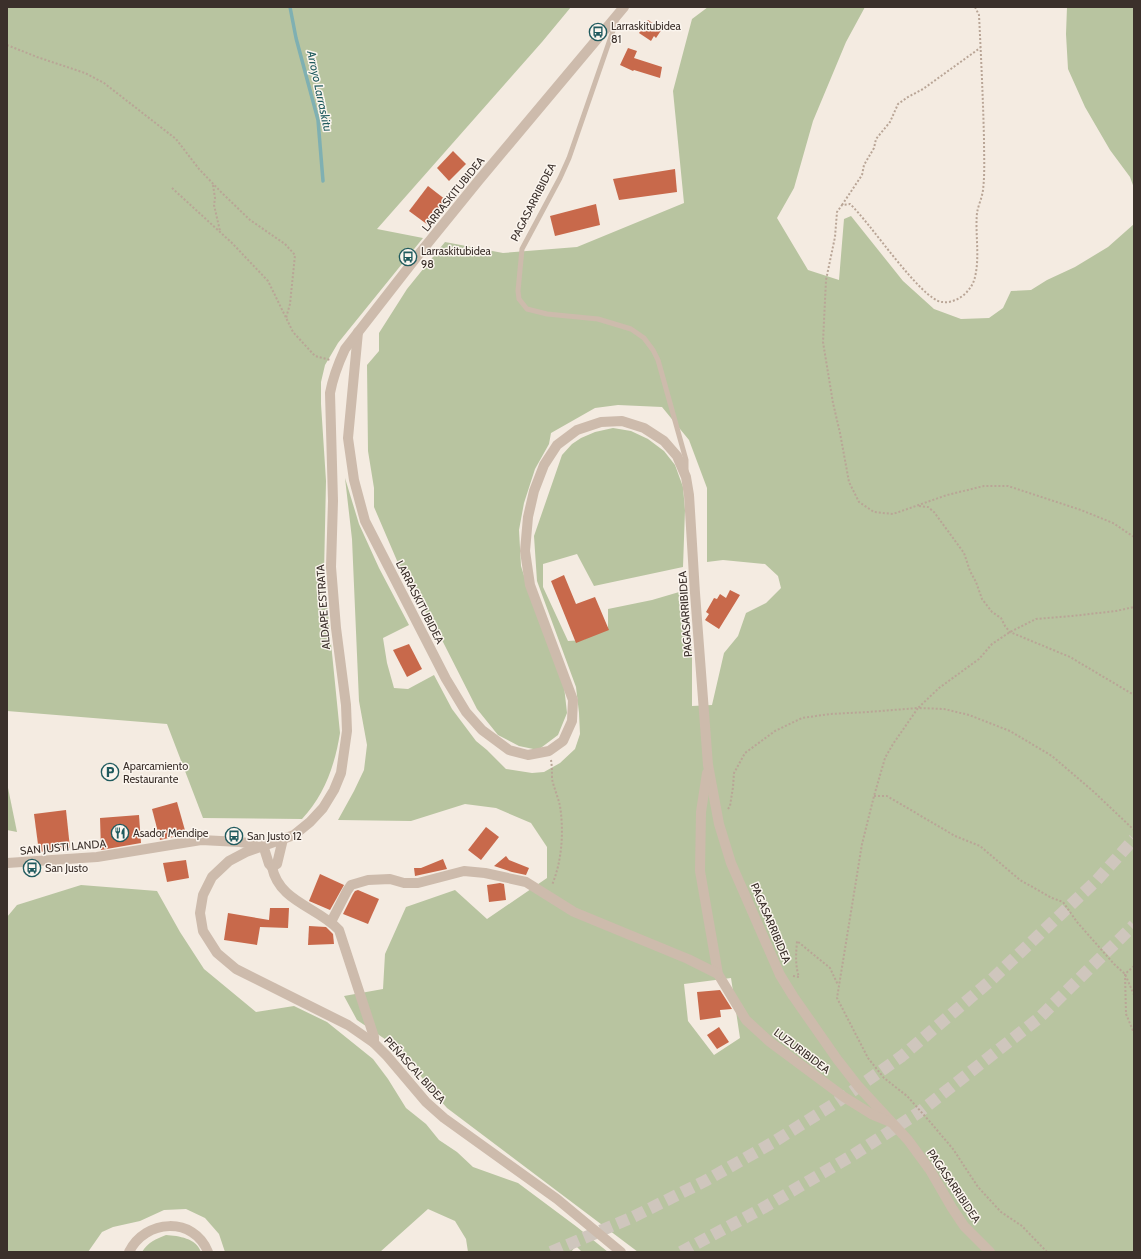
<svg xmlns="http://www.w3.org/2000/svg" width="1141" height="1259" viewBox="0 0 1141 1259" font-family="Cabin,sans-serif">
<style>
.green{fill:#b8c4a0;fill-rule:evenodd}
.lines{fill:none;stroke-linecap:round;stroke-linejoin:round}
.stream{stroke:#7fb0b2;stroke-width:3.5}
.building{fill:#c8694b}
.motorway-tunnel{stroke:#cfc6bd;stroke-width:12;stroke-dasharray:12 6;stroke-linecap:butt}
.path{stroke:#b9a596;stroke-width:2;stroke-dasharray:2 2;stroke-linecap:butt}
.service{stroke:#cdbbac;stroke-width:5}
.minor{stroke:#cdbbac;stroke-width:10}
.tertiary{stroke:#cdbbac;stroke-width:10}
.labels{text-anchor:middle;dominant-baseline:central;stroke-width:3;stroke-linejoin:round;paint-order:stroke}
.poi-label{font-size:11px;fill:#3b302b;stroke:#fbf5ee;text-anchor:start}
.street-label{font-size:11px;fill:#3b302b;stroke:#fbf5ee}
.water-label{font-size:12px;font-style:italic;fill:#1f5a5e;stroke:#fbf5ee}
</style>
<rect width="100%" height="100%" fill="#f4ebe1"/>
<!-- green -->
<g class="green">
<path d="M7 7H571L542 42 377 229 423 238 338 343 325 365 321 382V404L326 481 324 573 340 733C335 765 324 796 302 819L203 818 167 724 7 711Z"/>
<path d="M708 7H865L846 42 813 121 794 188 777 218 808 270 839 280 844 219 851 216 903 281 934 309 961 319 989 318 1003 308 1011 291 1031 290 1047 280 1075 267 1108 247 1134 224V1252H638L447 1108 432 1091 401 1050 357 1020 344 996 383 989 385 954 406 907 455 890 487 919 547 878V847L531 823 496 808 465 804 411 821 338 820 354 791 364 770 367 745 359 701 352 539 345 478 359 524 379 568 409 625 383 638 387 663 394 688 408 689 434 675 452 709 476 741 487 750 506 769 532 773 544 772 560 763 575 749 580 734 579 713 576 687 537 581 534 536 562 455 572 444 581 438 595 432 613 428 631 431 648 439 664 451 675 465 683 487 685 510 683 567 594 586 577 554 543 564V587L568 641 583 640 608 627V609L652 600 686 590 692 655V706L712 705 724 653 738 636 746 613 766 603 781 588 778 576 765 564 723 560 707 562V488L689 440 662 407 618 405 595 408 551 433 549 444 535 469 524 503 519 530 521 566 530 595 564 686 567 713 558 735 538 750 519 746 498 735 477 709 443 642 401 570 374 507V488L368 451 367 365 379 351V333L407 289 445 242 503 253 577 247 684 203 673 91 692 19ZM731 978 740 1038 714 1055 688 1021 684 984Z"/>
<polygon points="1067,7 1134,7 1134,188 1130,177 1110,150 1085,107 1068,69 1066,34"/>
<polygon points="7,783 17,832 7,830"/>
<polygon points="81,885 157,891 180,932 204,969 256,1012 294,1006 327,1022 373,1059 388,1079 406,1108 426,1124 439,1140 457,1152 473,1167 518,1183 577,1227 608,1252 582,1252 576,1246 571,1252 468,1252 466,1239 455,1221 428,1209 380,1252 225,1252 219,1234 205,1218 186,1209 164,1210 140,1221 113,1227 102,1232 88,1252 7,1252 7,917 17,905"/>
<path d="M166 1235C179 1236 196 1238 201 1252H142C148 1242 156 1239 166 1235Z"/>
</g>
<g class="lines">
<!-- stream -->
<polyline class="stream" points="290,7 296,38 318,120 323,181"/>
</g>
<!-- building -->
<g class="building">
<polygon points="648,20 662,29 656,38 654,36 651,41 639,33"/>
<polygon points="628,48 637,51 634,58 662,67 660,78 634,70 633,71 620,65"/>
<polygon points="453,151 466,164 449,181 437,168"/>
<polygon points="675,169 677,192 619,200 613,179"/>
<polygon points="428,186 446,200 428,225 409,211"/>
<polygon points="596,204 600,225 555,236 550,216"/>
<polygon points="564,575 576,604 595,597 609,630 576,643 551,581"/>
<polygon points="730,590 740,595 719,629 705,620 709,614 706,612 714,598 717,599 720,594 726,598"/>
<polygon points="409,644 422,669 407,677 393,650"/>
<polygon points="177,802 186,834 160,840 152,809"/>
<polygon points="66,810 70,848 39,852 34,814"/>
<polygon points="139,815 141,843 101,850 100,818"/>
<polygon points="486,827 499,837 481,860 468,850"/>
<polygon points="506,856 509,860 529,868 526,875 512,872 494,866"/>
<polygon points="443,859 447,869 415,876 414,868 421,868"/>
<polygon points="186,860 189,878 167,882 163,863"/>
<polygon points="320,874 344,885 330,910 309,901"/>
<polygon points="500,883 504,884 506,900 489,902 487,885"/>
<polygon points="358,890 379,899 368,924 343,914 353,894 355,891"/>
<polygon points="270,908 289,908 288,928 260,927 257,945 224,940 228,913 269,920"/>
<polygon points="309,926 326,927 333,934 334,944 308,945"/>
<polygon points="720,990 732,1009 720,1010 721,1017 700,1020 697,992"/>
<polygon points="719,1027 729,1042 717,1049 707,1035"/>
</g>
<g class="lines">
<!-- motorway-tunnel -->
<g class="motorway-tunnel">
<polyline points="551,1252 633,1217 705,1181 772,1143 837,1102 902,1056 989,982 1097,880 1134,839"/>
<polyline points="681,1252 763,1208 853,1155 918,1113 1039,1018 1134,925"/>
</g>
<!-- path -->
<g class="path">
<path d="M975 7 979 15C981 56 983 97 984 139 984 156 985 173 983 190 982 198 978 206 977 213 975 234 980 256 975 277 972 291 957 304 942 302 921 300 869 221 850 204L842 205 837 212 835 237 826 280 823 342 833 403 840 433 849 482 859 502 874 512 893 514 947 495 984 486H1008L1081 510 1113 523 1134 537"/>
<polyline points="7,45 37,57 85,73 104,83 176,139 199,169 221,192 250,220 285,244 295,255 290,304 286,318"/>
<polyline points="213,185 215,198 214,205 220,231"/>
<polyline points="172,188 232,243 268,281 293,332 315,356 330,360"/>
<polyline points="842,205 862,175 864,165 874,148 876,139 890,122 898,104 908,97 923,89 980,48"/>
<polyline points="919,506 928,507 934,512 964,553 970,571 976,582 982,599 992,612 1001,618 1005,626 1010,632 1070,657 1134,695"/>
<path d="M551 760C552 766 552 772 552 779 554 788 558 797 560 806 564 832 562 861 552 885"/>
<polyline points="874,796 887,796 955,836 980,846 1020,880 1052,898 1063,902 1077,922 1114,964 1125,974 1134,995"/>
<polyline points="728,809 730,806 733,787 734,773 745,753 775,731 802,718 830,714 868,712 918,708 939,688 979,659 992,644 1010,632 1036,619 1072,616 1116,611 1134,607"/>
<polyline points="1134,966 1125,974 1126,1014 1134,1033"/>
<path d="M793 976 799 977C795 965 796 954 797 941L830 968 838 985"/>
<polyline points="1047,1252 1022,1226 1001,1212 978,1187 953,1149 931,1123 907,1096 884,1078 868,1058 837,998 862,844 874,796 885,758 893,744 918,708 944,709 969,715 1010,731 1052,756 1094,792 1134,830"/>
</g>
<!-- service -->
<polyline class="service" points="616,22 569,158 560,178 522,249 518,291 519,299 527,309 547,314 598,319 631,329 644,338 653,350 658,360 686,460 686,471"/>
<!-- minor -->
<g class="minor">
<polyline points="358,332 348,438 354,480 365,521 446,679 466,712 482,730 509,750 528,755 549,751 563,741 572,721 573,700 530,585 525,551 528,517 534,491 544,465 557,445 577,430 601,422 622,421 644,428 664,441 677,456 686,477 689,495 695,593 708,765 719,824 731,863 780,975 793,996 837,1059 858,1086 908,1140 930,1170 952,1208 964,1226 990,1252"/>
<polyline points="707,773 701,812 700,871 718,974 746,1020 770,1042 844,1097 873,1115 890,1122"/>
<polyline points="7,863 97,857 201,840 240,842 263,845 269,864 272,867 277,864 283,839"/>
<path d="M272 867C279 902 318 907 339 930L374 1037V1043"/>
<polyline points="331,922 347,891 351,885 368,880 390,879 404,883 418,883 464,871 485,873 526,882 574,912 688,959 718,974"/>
</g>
<!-- tertiary -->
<g class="tertiary">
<path d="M129 1252C145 1219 194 1216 208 1252"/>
<path d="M621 1252 557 1199 444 1118 426 1102 387 1056 374 1043 348 1025 236 969 217 953 203 931 200 913 203 895 212 877 229 861 246 852 294 835 310 822 323 808 334 790 341 773 347 731 346 705 336 628 331 567 333 501 330 393C333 377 338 364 345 349L419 254 479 180 624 7"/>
</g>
</g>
<!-- icons -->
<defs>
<symbol id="bus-ring" viewBox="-11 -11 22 22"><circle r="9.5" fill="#fbf5ee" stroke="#1f5a5e" stroke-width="1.5"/><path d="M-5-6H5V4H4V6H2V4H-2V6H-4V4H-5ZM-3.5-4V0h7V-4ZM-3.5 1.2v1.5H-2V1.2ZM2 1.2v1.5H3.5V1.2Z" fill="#1f5a5e"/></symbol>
<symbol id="parking-ring" viewBox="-11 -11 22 22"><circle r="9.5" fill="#fbf5ee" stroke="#1f5a5e" stroke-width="1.5"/><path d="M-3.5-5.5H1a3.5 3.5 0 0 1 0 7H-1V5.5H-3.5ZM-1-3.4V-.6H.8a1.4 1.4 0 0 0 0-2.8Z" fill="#1f5a5e"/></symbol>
<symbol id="restaurant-ring" viewBox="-11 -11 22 22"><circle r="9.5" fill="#fbf5ee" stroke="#1f5a5e" stroke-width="1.5"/><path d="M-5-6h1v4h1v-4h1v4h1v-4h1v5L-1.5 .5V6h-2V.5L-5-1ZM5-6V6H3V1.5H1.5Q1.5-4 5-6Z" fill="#1f5a5e"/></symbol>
</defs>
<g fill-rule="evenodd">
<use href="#bus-ring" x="588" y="22" width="20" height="20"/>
<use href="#bus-ring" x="398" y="247" width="20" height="20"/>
<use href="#parking-ring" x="100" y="762" width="20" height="20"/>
<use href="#restaurant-ring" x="110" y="823" width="20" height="20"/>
<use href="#bus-ring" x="224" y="826" width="20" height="20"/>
<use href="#bus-ring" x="22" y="858" width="20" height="20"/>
</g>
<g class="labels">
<!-- poi labels -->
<g class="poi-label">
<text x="611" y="26">Larraskitubidea<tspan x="611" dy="13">81</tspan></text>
<text x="421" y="251">Larraskitubidea<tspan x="421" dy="13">98</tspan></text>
<text x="123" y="766">Aparcamiento<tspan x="123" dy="13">Restaurante</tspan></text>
<text x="133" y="833">Asador Mendipe</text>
<text x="247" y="836">San Justo 12</text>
<text x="45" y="868">San Justo</text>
</g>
<!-- street labels -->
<g class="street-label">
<text transform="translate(453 194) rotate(-51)">LARRASKITUBIDEA</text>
<text transform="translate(533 202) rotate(-63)">PAGASARRIBIDEA</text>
<text transform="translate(420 602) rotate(63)">LARRASKITUBIDEA</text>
<text transform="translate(323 607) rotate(-94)">ALDAPE ESTRATA</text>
<text transform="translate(685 614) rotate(-94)">PAGASARRIBIDEA</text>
<text transform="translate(63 847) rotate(-5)">SAN JUSTI LANDA</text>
<text transform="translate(771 923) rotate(67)">PAGASARRIBIDEA</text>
<text transform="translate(802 1051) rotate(37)">LUZURIBIDEA</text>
<text transform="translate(415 1070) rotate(48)">PEÑASCAL BIDEA</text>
<text transform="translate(954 1186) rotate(56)">PAGASARRIBIDEA</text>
</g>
<!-- water labels -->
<g class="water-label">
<text transform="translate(320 91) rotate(78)">Arroyo Larraskitu</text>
</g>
</g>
<!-- border -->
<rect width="1141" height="1259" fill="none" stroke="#3b302b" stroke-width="16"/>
</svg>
